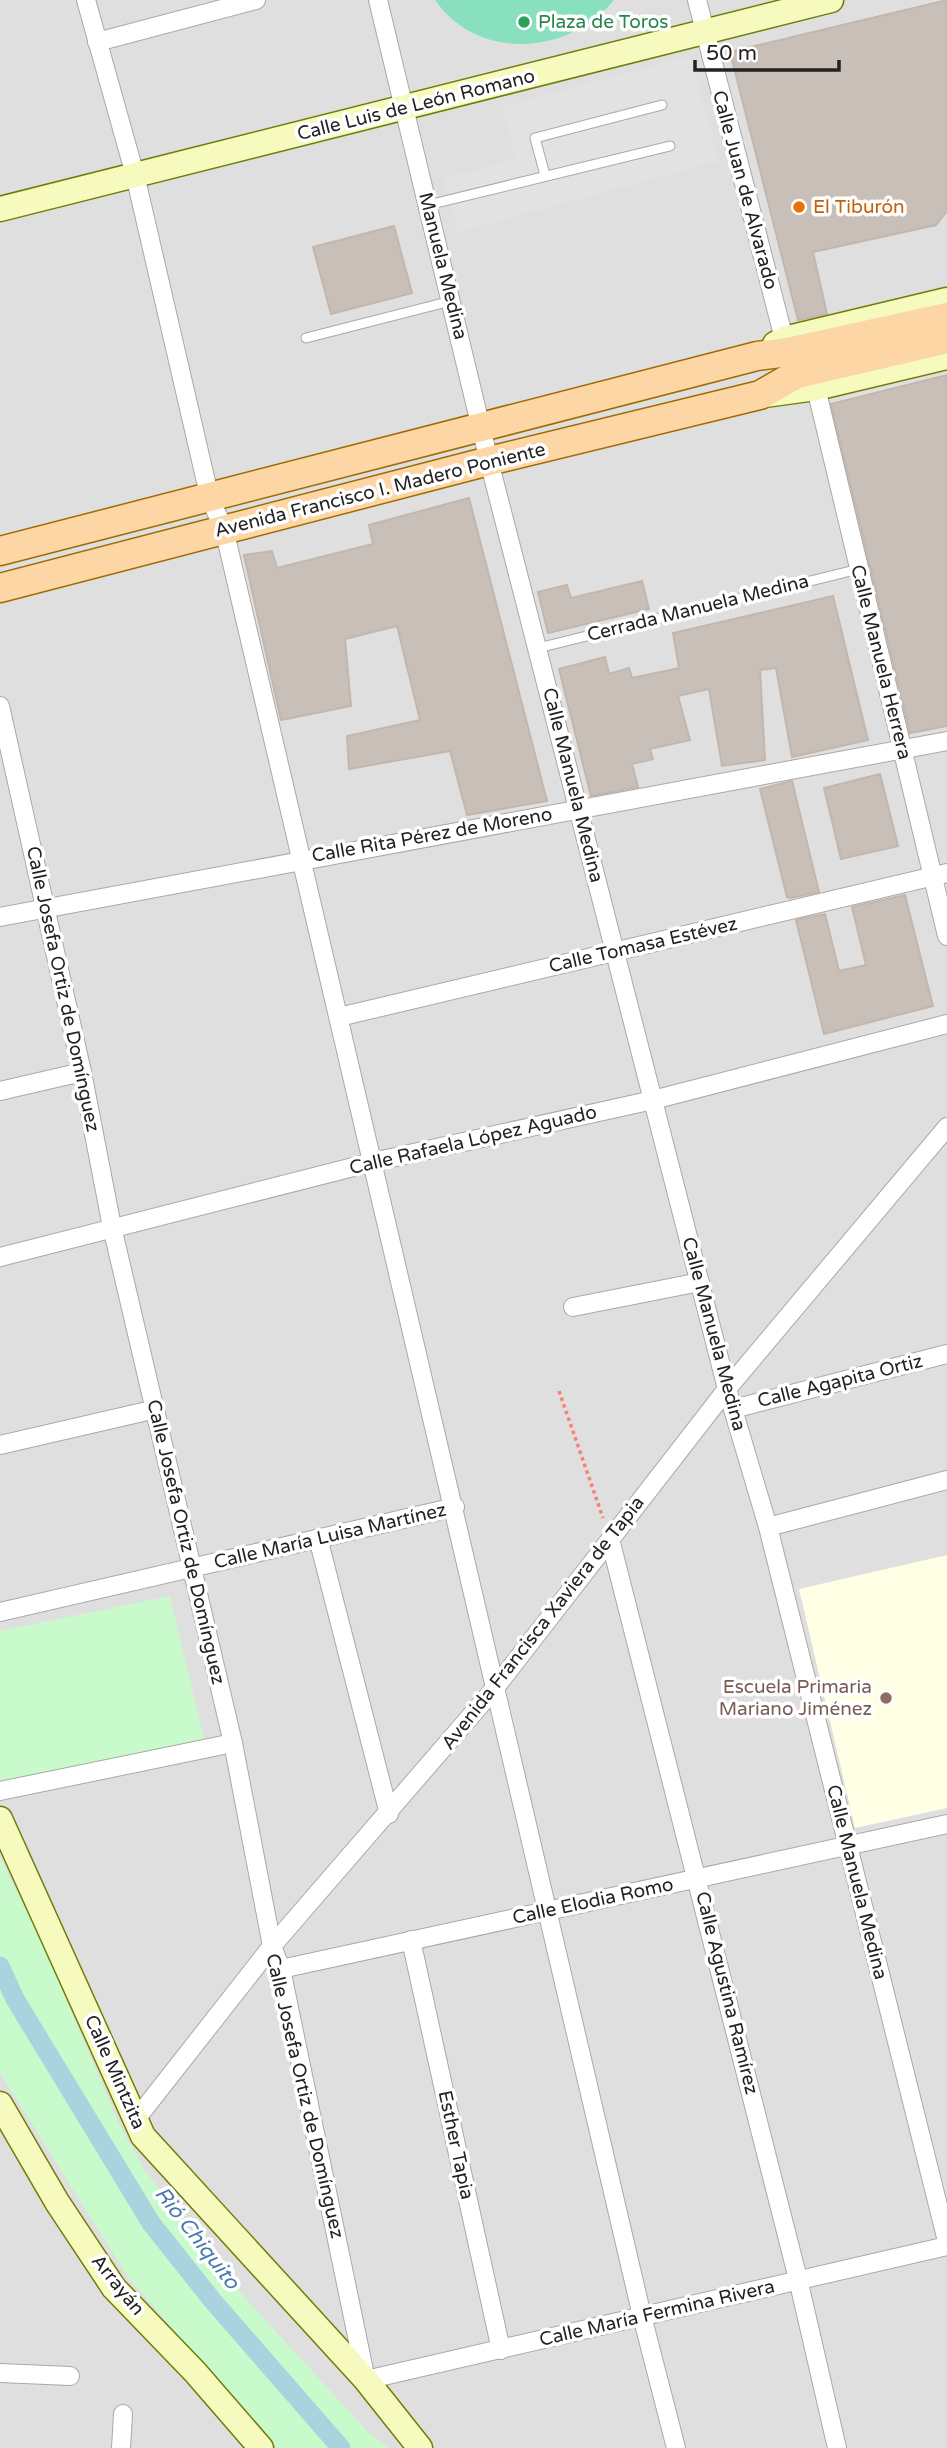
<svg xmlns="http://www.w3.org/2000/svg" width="947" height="2448" viewBox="0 0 947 2448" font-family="'Varela Round',sans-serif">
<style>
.residential{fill:#e0dfdf}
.education{fill:#ffffe5}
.park{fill:#c8facc}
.pitch{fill:#88e0be}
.parking{fill:#e2e2e2}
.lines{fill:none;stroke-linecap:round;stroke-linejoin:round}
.canal{stroke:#aad3df;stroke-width:19}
.building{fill:#c7bfb8;stroke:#c4b6ab;stroke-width:2}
.lane-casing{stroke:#a9a9a9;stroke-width:11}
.street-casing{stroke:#a9a9a9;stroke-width:20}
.secondary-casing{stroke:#707d05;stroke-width:27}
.primary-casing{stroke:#a06b00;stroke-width:31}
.path{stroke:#fa8072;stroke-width:3.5;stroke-dasharray:3.5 3.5;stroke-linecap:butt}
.lane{stroke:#fff;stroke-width:9}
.street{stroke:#fff;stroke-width:18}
.secondary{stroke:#f7fabf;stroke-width:24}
.primary{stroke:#fcd6a4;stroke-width:28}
.leisure-dot{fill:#2e9e5b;stroke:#fff;stroke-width:2.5}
.food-dot{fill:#e8710a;stroke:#fff;stroke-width:2.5}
.education-dot{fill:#8d6e63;stroke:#fff;stroke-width:2.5}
.labels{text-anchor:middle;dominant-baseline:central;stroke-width:7;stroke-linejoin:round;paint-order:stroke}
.leisure-label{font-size:19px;fill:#27864d;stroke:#fff;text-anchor:start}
.street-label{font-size:19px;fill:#222;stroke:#fff}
.food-label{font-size:19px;fill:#c56008;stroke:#fff;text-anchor:start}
.education-label{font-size:19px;fill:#785e54;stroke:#fff;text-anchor:end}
.water-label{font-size:21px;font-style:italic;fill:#4a7aab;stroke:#fff}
</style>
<rect width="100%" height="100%" fill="#f2efe9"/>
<!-- residential -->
<rect class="residential" x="0" y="0" width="947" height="2448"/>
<!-- education -->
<polygon class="education" points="947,1555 947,1808 855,1828 799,1589"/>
<!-- park -->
<g class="park">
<polygon points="170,1596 204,1740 3,1783 0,1778 0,1631"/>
<polygon points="0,1857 46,1951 119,2124 144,2169 196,2239 246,2299 369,2433 389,2448 276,2448 128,2277 0,2073"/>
</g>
<!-- pitch -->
<path class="pitch" d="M435 0H614C569 55 478 62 435 0Z"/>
<!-- parking -->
<polygon class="parking" points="690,56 719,161 458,232 443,179 516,159 502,107"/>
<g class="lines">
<!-- canal -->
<polyline class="canal" points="0,1966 15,1999 151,2223 212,2300 341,2448"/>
</g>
<!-- building -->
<g class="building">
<polygon points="947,0 947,211 936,225 813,252 827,314 798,320 730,52"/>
<polygon points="394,226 412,293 331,314 313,247"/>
<polygon points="947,375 947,726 910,733 831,404"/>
<polygon points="469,498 547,801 467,815 450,751 349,769 347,736 420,720 397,626 345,639 351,706 281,720 244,555 272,551 277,568 373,544 369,525"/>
<polygon points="642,581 649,609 548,633 538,592 567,585 571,598"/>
<polygon points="833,596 868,740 792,757 776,668 760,670 765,760 722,766 709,689 678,696 690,740 650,749 653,759 632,764 638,787 591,796 559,669 605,657 609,674 629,668 632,678 679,668 673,633"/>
<polygon points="880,774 898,846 841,859 824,788"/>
<polygon points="792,781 819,892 790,898 787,897 760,789"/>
<polygon points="905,895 933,1006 824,1034 796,920 825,914 839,971 866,965 852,907"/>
</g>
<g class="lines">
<defs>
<g id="lane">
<polyline points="545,175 535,138 662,105"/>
<polyline points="428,205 670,146"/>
<polyline points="306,338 451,301"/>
<polyline points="538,648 859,569"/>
</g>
<g id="street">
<polyline points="86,0 135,175 210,499 224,529 642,2316 676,2448"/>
<polyline points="378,0 489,461 727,1389 768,1527 947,2241"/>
<polyline points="697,0 784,339"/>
<polyline points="97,42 256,0"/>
<polyline points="816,388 947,936"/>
<polyline points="0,706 82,1072 112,1227 233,1743 272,1946 281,1969 366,2380 947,2246"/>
<polyline points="0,917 947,741"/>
<polyline points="339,1017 947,873"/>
<polyline points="0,1091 82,1072"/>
<polyline points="0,1257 373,1162 653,1100 947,1024"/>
<polyline points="573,1307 700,1282"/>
<polyline points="733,1409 947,1354"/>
<polyline points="0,1445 156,1409"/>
<polyline points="768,1527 947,1480"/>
<polyline points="318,1538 389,1814"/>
<polyline points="610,1539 798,2279 837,2448"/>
<polyline points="0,1612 455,1507"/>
<polyline points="0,1791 233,1743"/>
<polyline points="411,1940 501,2350"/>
<polyline points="281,1969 947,1824"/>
<polyline points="137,2118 272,1946 495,1688 727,1389 947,1127"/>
<polyline points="0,2373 70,2376"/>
<polyline points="121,2448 123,2414"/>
</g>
<g id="secondary">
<polyline points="0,209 831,0"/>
<polyline points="775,344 784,339 947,300"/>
<polyline points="765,395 816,388 947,357"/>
<polyline points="0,1819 143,2136 366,2380 420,2448"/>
<polyline points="0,2104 57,2202 114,2288 195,2372 261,2448"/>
</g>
<g id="primary">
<polyline points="0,551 757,356 788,352 947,317"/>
<polyline points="0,588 489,461 760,395 797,374 947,339"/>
</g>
</defs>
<!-- lane casing -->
<use href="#lane" class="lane-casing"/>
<!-- street casing -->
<use href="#street" class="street-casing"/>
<!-- secondary casing -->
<use href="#secondary" class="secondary-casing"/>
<!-- primary casing -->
<use href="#primary" class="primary-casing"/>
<!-- path -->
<polyline class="path" points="559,1391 603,1518"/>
<!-- lane -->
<use href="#lane" class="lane"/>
<!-- street -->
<use href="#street" class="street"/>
<!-- secondary -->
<use href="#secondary" class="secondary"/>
<!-- primary -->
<use href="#primary" class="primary"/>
</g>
<!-- markers -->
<circle class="leisure-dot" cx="524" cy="22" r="7"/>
<circle class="food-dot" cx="799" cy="207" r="7"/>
<circle class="education-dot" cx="886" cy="1698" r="7"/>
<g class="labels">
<!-- leisure labels -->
<g class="leisure-label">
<text x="538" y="22">Plaza de Toros</text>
</g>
<!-- street labels -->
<g class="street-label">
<text transform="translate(416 105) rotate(-14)">Calle Luis de León Romano</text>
<text transform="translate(745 190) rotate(75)">Calle Juan de Alvarado</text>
<text transform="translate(443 266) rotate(76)">Manuela Medina</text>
<text transform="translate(380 490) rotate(-14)">Avenida Francisco I. Madero Poniente</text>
<text transform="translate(698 608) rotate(-14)">Cerrada Manuela Medina</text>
<text transform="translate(881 662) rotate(76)">Calle Manuela Herrera</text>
<text transform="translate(573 785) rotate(76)">Calle Manuela Medina</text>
<text transform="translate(432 835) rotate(-10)">Calle Rita Pérez de Moreno</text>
<text transform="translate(643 945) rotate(-13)">Calle Tomasa Estévez</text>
<text transform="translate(63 989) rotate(78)">Calle Josefa Ortiz de Domínguez</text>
<text transform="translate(473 1140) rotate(-13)">Calle Rafaela López Aguado</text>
<text transform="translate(714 1334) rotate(75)">Calle Manuela Medina</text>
<text transform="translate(840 1381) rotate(-14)">Calle Agapita Ortiz</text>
<text transform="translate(330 1536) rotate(-13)">Calle María Luisa Martínez</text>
<text transform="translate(186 1542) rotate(77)">Calle Josefa Ortiz de Domínguez</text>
<text transform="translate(543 1623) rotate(-52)">Avenida Francisca Xaviera de Tapia</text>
<text transform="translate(857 1882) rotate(76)">Calle Manuela Medina</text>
<text transform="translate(593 1901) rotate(-12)">Calle Elodia Romo</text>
<text transform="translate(727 1993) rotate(76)">Calle Agustina Ramírez</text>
<text transform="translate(115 2072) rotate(66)">Calle Mintzita</text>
<text transform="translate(305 2096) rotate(77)">Calle Josefa Ortiz de Domínguez</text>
<text transform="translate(456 2145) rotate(78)">Esther Tapia</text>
<text transform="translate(118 2285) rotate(51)">Arrayán</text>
<text transform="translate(657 2313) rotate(-13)">Calle María Fermina Rivera</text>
</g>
<!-- food labels -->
<g class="food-label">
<text x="813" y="207">El Tiburón</text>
</g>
<!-- education labels -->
<g class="education-label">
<text x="872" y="1687">Escuela Primaria<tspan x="872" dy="22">Mariano Jiménez</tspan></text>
</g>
<!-- water labels -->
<g class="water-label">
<text transform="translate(197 2238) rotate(52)">Rió Chiquito</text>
</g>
</g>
<!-- scale -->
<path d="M695 60v10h144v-10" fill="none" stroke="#222222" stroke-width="3.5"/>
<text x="706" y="60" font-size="21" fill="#222222" stroke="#ffffff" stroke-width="5" paint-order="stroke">50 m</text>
</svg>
